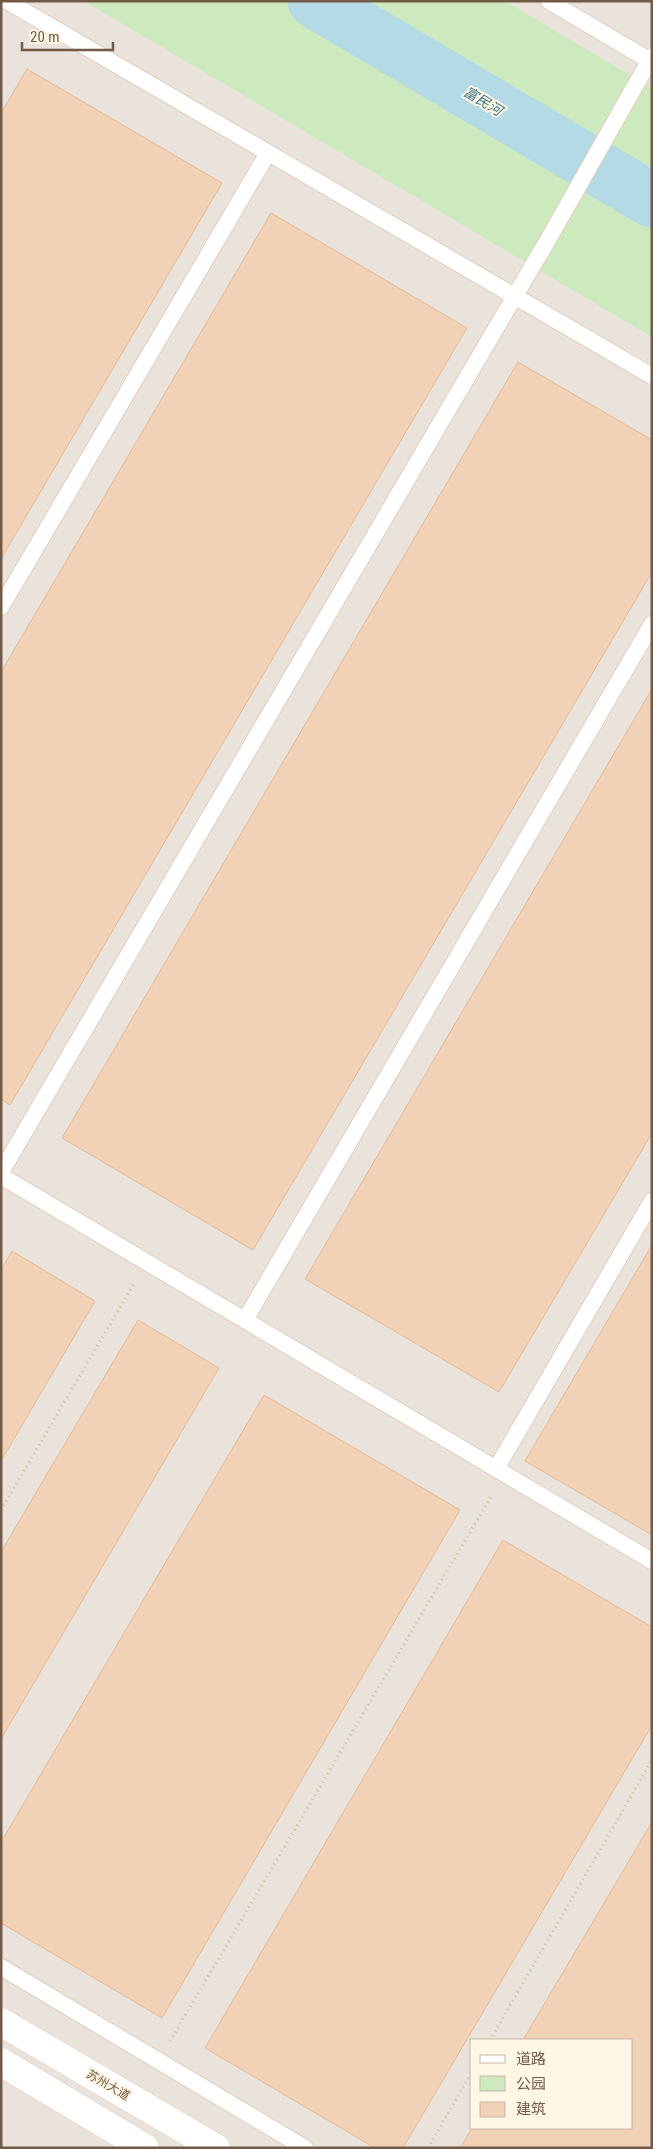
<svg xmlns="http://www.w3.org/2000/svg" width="653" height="2149" viewBox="0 0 653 2149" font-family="'Roboto Condensed','Noto Sans SC',sans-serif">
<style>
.industrial{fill:#eae3db;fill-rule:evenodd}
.green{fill:#cde9be}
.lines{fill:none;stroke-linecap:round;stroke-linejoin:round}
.river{stroke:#b4dbe5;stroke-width:55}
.building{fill:#f2d2b7;stroke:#e4ba97}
.lane-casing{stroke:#e0cfbc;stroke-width:18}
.secondary-casing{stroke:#e5d1ba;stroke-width:29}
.path{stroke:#d6b69b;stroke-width:3;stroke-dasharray:1 4;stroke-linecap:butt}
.lane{stroke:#fff;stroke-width:16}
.secondary{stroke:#fff;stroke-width:28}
.labels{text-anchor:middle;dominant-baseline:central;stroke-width:4;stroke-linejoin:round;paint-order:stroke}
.street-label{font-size:12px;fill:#725a47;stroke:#fff7e6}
.water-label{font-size:14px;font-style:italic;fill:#417686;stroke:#fff7e6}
</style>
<rect width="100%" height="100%" fill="#fcf3df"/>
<!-- industrial -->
<path class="industrial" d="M1 1H652V2148H1ZM472 2040H632V2128H472Z"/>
<!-- green -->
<polygon class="green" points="84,1 505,1 652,88 652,337"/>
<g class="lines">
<!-- river -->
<polyline class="river" points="315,1 652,200"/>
</g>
<!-- building -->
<g class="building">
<polygon points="27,69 222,183 1,559 1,113"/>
<polygon points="271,213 467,328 10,1105 1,1099 1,672"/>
<polygon points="518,362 652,440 652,572 253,1250 62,1138"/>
<polygon points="652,689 652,1133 499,1392 305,1279"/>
<polygon points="652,1245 652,1535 525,1461"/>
<polygon points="12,1251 95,1301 1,1461 1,1270"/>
<polygon points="138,1320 219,1368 1,1739 1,1552"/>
<polygon points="264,1395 460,1510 162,2018 1,1923 1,1842"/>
<polygon points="503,1540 652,1627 652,1725 403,2148 375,2148 205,2048"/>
<polygon points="652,1822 652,2148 460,2148 472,2128 632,2128 632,2040 523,2040"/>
</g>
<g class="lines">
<defs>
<g id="lane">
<polyline points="7,1 652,376"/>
<polyline points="549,1 652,62"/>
<polyline points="1,607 268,153"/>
<polyline points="1,1172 553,231 652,56"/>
<polyline points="1,1176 652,1561"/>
<polyline points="245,1320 652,624"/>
<polyline points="496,1469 652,1201"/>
<polyline points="1,1967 305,2148"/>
</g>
<g id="secondary">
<polyline points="1,2022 216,2148"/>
<polyline points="1,2062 145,2148"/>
</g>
</defs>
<!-- lane casing -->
<use href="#lane" class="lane-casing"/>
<!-- secondary casing -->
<use href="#secondary" class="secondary-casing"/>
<!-- path -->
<g class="path">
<polyline points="1,1510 135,1282"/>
<polyline points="490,2040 652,1760"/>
<polyline points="170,2041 492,1495"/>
<polyline points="428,2148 472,2072"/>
</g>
<!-- lane -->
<use href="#lane" class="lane"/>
<!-- secondary -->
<use href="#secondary" class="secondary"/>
</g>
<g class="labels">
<!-- street labels -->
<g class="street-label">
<text transform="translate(108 2085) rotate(30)">苏州大道</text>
</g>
<!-- water labels -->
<g class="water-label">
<text transform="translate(483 101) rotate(31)">富民河</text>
</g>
</g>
<!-- border -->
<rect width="653" height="2149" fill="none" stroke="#725a47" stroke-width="5"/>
<!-- legend -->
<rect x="470" y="2039" width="162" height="90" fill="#fff7e6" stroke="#c7b8a6"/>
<rect x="480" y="2055" width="25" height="8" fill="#ffffff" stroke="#c7b8a6"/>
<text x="516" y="2064" font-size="15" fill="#725a47">道路</text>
<rect x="480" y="2076" width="25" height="15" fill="#cde9be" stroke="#c7b8a6"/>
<text x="516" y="2089" font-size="15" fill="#725a47">公园</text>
<rect x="480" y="2102" width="25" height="15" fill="#f2d2b7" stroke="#c7b8a6"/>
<text x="516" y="2114" font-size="15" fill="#725a47">建筑</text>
<!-- scale -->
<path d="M22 42v8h91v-8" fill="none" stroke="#725a47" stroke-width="2.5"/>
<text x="30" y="42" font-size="15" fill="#725a47" stroke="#fff7e6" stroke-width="4" paint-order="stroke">20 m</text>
</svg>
